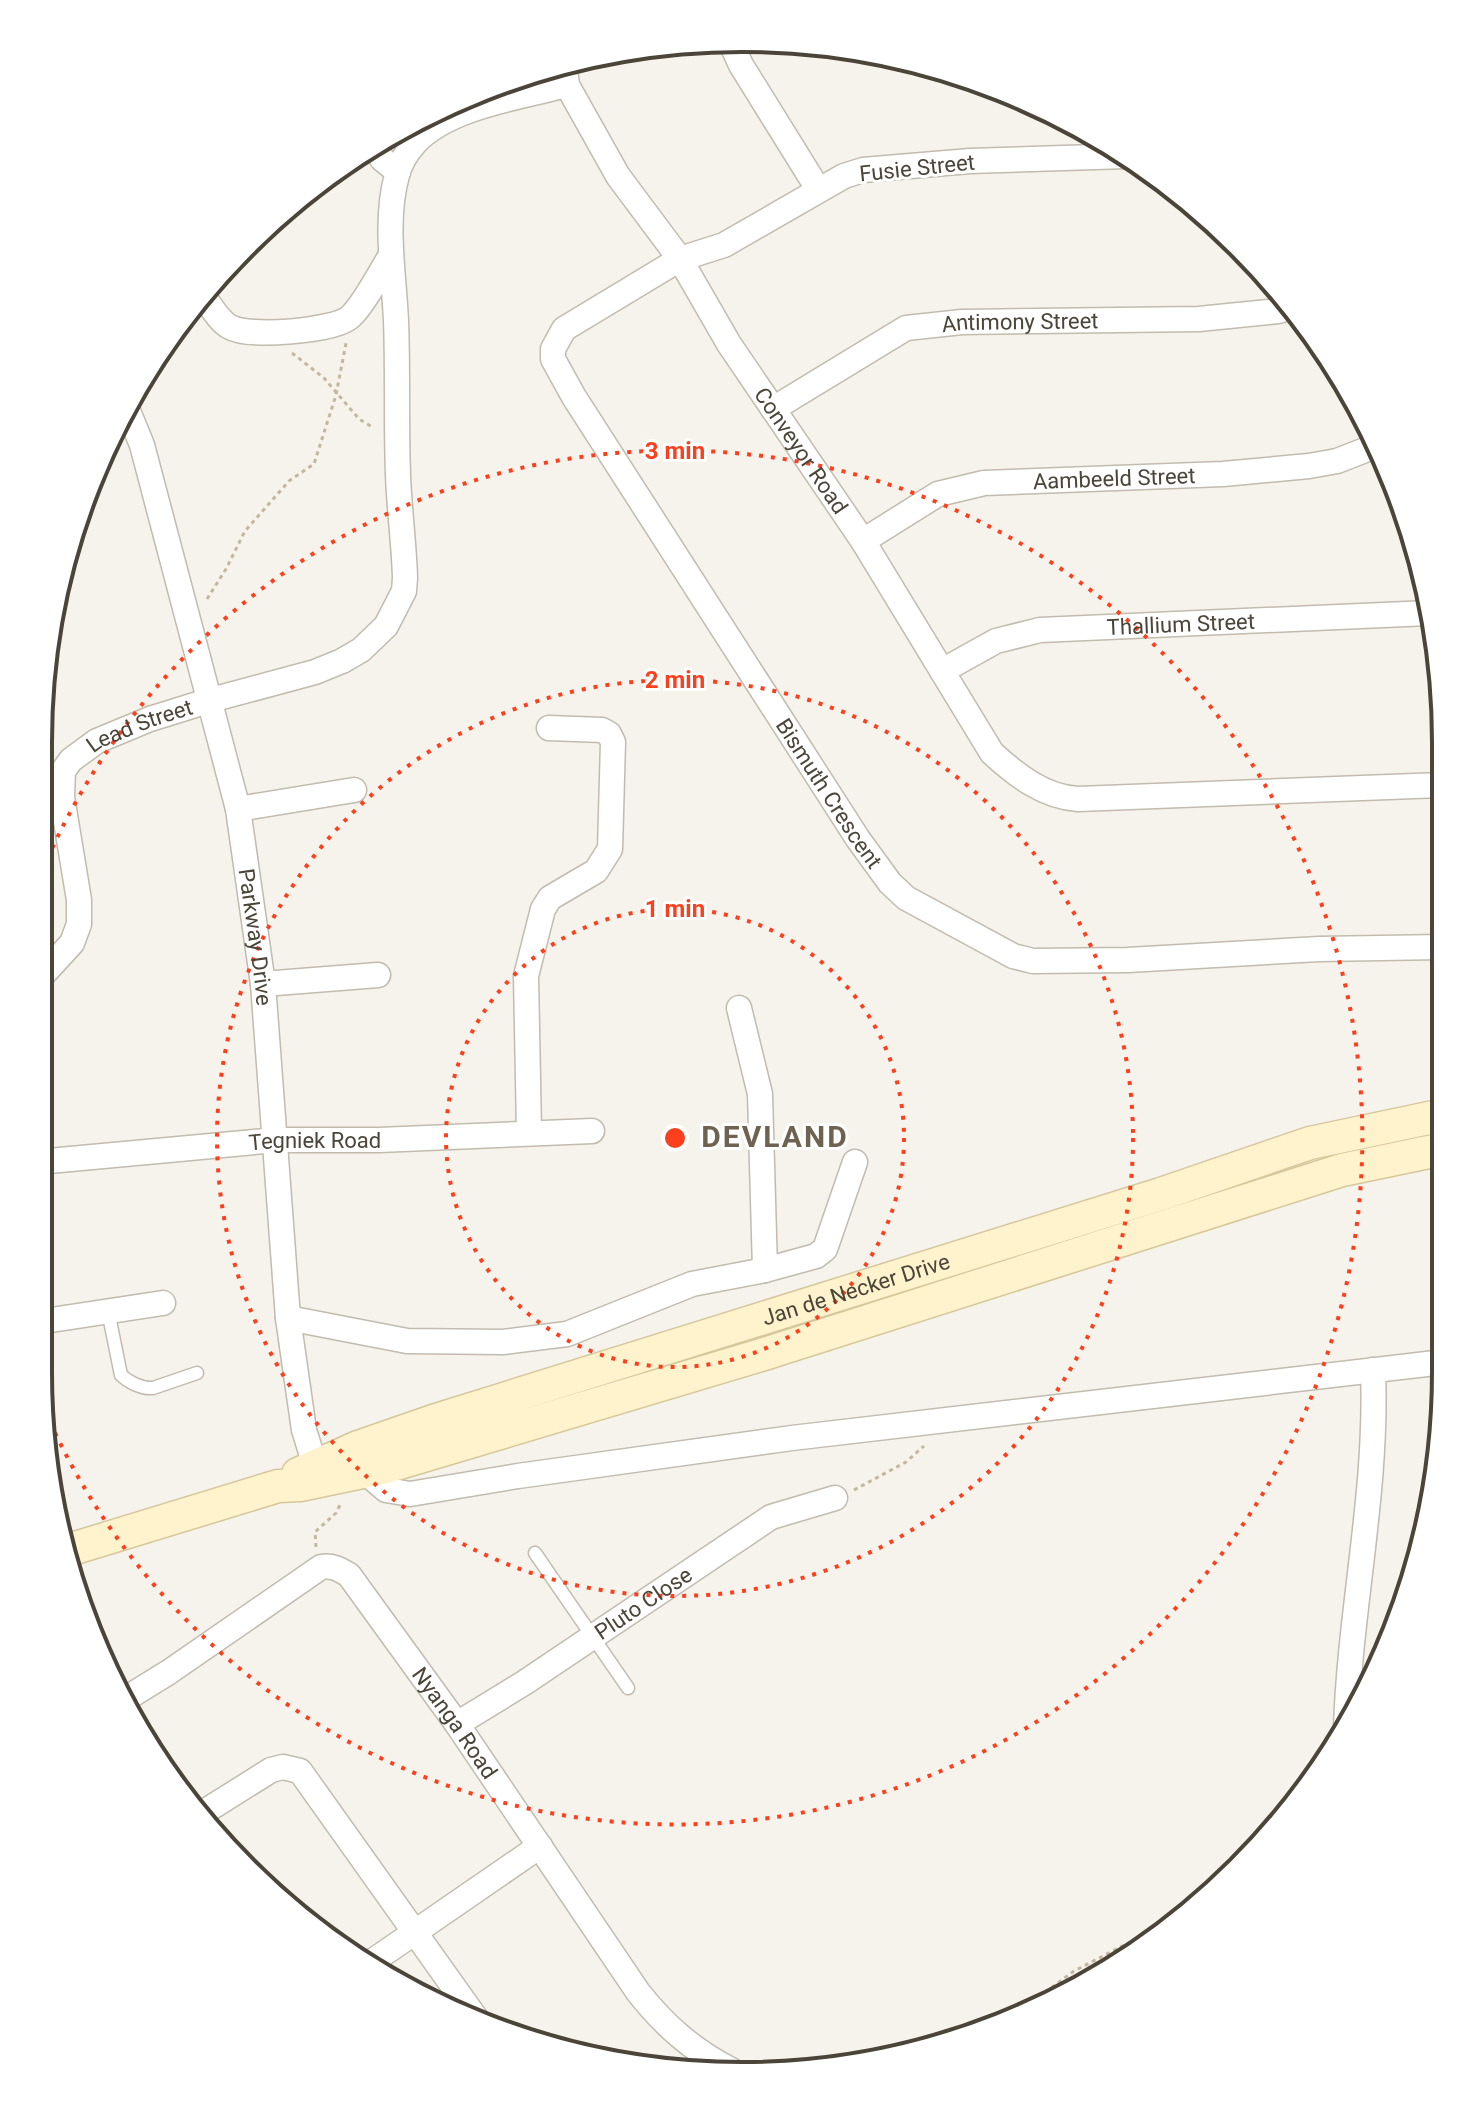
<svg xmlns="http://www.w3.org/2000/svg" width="1484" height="2114" viewBox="0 0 1484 2114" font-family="Roboto,sans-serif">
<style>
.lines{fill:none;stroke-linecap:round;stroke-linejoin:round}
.service-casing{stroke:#c2bbae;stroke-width:15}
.minor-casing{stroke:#c2bbae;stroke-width:27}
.secondary-casing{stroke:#d6c79b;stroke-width:35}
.path{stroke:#c4b79f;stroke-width:3;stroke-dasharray:4 4;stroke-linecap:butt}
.service{stroke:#fff;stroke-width:12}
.minor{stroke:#fff;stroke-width:24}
.secondary{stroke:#fff3cd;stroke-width:32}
.ring{fill:none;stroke:#fc3f1d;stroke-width:4;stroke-dasharray:4 8}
.labels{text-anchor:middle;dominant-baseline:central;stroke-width:6;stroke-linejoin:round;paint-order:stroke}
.street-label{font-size:22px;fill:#4b4439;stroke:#fff}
.district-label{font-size:30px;font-weight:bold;letter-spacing:2px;fill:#6e6250;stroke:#fff}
.rim{fill:none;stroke:#4b4439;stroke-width:4}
.centre{fill:#fc3f1d;stroke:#fff;stroke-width:4}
.ring-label{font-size:24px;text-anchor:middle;font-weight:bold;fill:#fc3f1d;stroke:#fff;stroke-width:6;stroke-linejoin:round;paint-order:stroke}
</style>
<rect width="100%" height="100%" fill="#f6f3ec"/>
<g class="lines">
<defs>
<g id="service">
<path d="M108 1311 121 1375C128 1382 142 1389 153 1388L197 1373"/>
<polyline points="535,1553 628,1688"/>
</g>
<g id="minor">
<polyline points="730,41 741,65 818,189"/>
<path id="s1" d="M564 64 567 85 618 176 680 259 729 344 863 541 992 753C1016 775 1044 797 1078 799L1441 785"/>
<polyline points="374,144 382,159 398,172"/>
<path id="s2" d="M1127 156 970 161 863 170 844 176 724 245 680 259 564 329 553 349V359L574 397 858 839 890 883 906 898 1013 956 1033 961 1128 960 1319 949 1442 947"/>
<path d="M206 300C213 309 220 322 230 327 249 338 335 331 350 317 363 306 381 271 391 255"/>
<path id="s3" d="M126 406 142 445 238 809 263 984 288 1318 304 1430 320 1481"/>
<path id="s4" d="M773 409 906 328 962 322 1199 319 1278 311 1291 307"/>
<path id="s5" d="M863 541 938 494 984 483 1223 474 1309 466 1337 461 1378 445"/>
<path id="s6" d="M942 671 996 641 1040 630 1429 613"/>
<polyline points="238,809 354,790"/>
<path id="s7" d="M38 980 72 943 79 924V900L62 797 63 771 71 760 97 741 150 719 211 700 315 672 342 661 361 650 386 626 404 591 405 578C404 543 399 508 398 474 396 423 398 372 396 321 394 274 384 222 397 175 400 163 407 152 415 143 448 107 521 97 567 85"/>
<polyline points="263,984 378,975"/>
<polyline points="739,1008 760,1094 765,1270"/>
<polyline points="529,1132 526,976 543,909 550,898 596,871 610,849 613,742 609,734 602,730 549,728"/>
<path id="s8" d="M38 1162 276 1140H379L592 1131"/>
<polyline points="288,1318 407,1341 503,1342 567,1334 692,1284 765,1270 816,1256 825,1249 855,1162"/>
<polyline points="38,1322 163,1303"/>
<polyline points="365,1472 386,1490 410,1494 518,1476 792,1438 1444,1362"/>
<path id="s9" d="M127 1698 169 1672 321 1567C332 1565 339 1569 349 1575L457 1724 638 1992C664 2025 692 2050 731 2070"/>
<path id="s10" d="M457 1724 524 1683 771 1517 835 1498"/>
<path d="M1346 1727C1350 1608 1378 1490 1373 1370"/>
<polyline points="201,1814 271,1770 283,1767 300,1771 480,2024"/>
<polyline points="373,1961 540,1846"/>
</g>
<g id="secondary">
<path id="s11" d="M298 1474 358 1447 433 1421 1161 1194 1310 1143 1443 1115"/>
<polyline points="62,1552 278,1486 300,1485 386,1467 761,1355 1342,1170 1443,1149"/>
</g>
</defs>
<!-- service casing -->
<use href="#service" class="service-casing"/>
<!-- minor casing -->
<use href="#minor" class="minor-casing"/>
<!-- secondary casing -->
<use href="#secondary" class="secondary-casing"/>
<!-- path -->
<g class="path">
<polyline points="292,353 324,378 359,419 374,428"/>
<polyline points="207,599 226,569 245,531 289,481 314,464 336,395 346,343"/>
<polyline points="854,1490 906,1462 924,1446"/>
<polyline points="316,1547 315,1532 336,1513 341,1503"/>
<polyline points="1013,2016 1074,1971 1196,1908"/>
</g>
<!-- service -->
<use href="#service" class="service"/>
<!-- minor -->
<use href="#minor" class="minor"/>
<!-- secondary -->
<use href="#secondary" class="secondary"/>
</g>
<!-- distance rings -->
<g class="ring">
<circle cx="675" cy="1138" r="229"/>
<circle cx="675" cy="1138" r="458"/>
<path d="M38 881A687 687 0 1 1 43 1406"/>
</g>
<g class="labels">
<!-- street labels -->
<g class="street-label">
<text transform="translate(917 168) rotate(-6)">Fusie Street</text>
<text stroke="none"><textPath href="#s4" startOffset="270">Antimony Street</textPath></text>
<text stroke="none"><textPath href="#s1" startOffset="456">Conveyor Road</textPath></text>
<text stroke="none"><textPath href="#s5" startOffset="266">Aambeeld Street</textPath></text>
<text stroke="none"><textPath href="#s6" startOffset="248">Thallium Street</textPath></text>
<text stroke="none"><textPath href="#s7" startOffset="316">Lead Street</textPath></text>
<text stroke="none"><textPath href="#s2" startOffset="1152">Bismuth Crescent</textPath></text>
<text stroke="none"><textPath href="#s3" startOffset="548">Parkway Drive</textPath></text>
<text stroke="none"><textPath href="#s8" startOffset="278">Tegniek Road</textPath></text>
<text stroke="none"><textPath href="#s11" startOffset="588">Jan de Necker Drive</textPath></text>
<text stroke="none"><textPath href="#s10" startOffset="222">Pluto Close</textPath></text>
<text stroke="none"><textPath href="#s9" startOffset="446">Nyanga Road</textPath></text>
</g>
<!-- district labels -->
<g class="district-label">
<text x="775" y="1136">DEVLAND</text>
</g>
</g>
<!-- crop -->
<path d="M0 0H1484V2114H0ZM742 52H742A690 690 0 0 1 1432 742V1372A690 690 0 0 1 742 2062H742A690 690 0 0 1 52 1372V742A690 690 0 0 1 742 52Z" fill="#fff" fill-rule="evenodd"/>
<path class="rim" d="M742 52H742A690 690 0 0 1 1432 742V1372A690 690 0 0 1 742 2062H742A690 690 0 0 1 52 1372V742A690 690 0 0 1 742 52Z"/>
<circle cx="675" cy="1138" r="12" class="centre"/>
<g class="ring-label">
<text x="675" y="459">3 min</text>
<text x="675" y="688">2 min</text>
<text x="675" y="917">1 min</text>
</g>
</svg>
